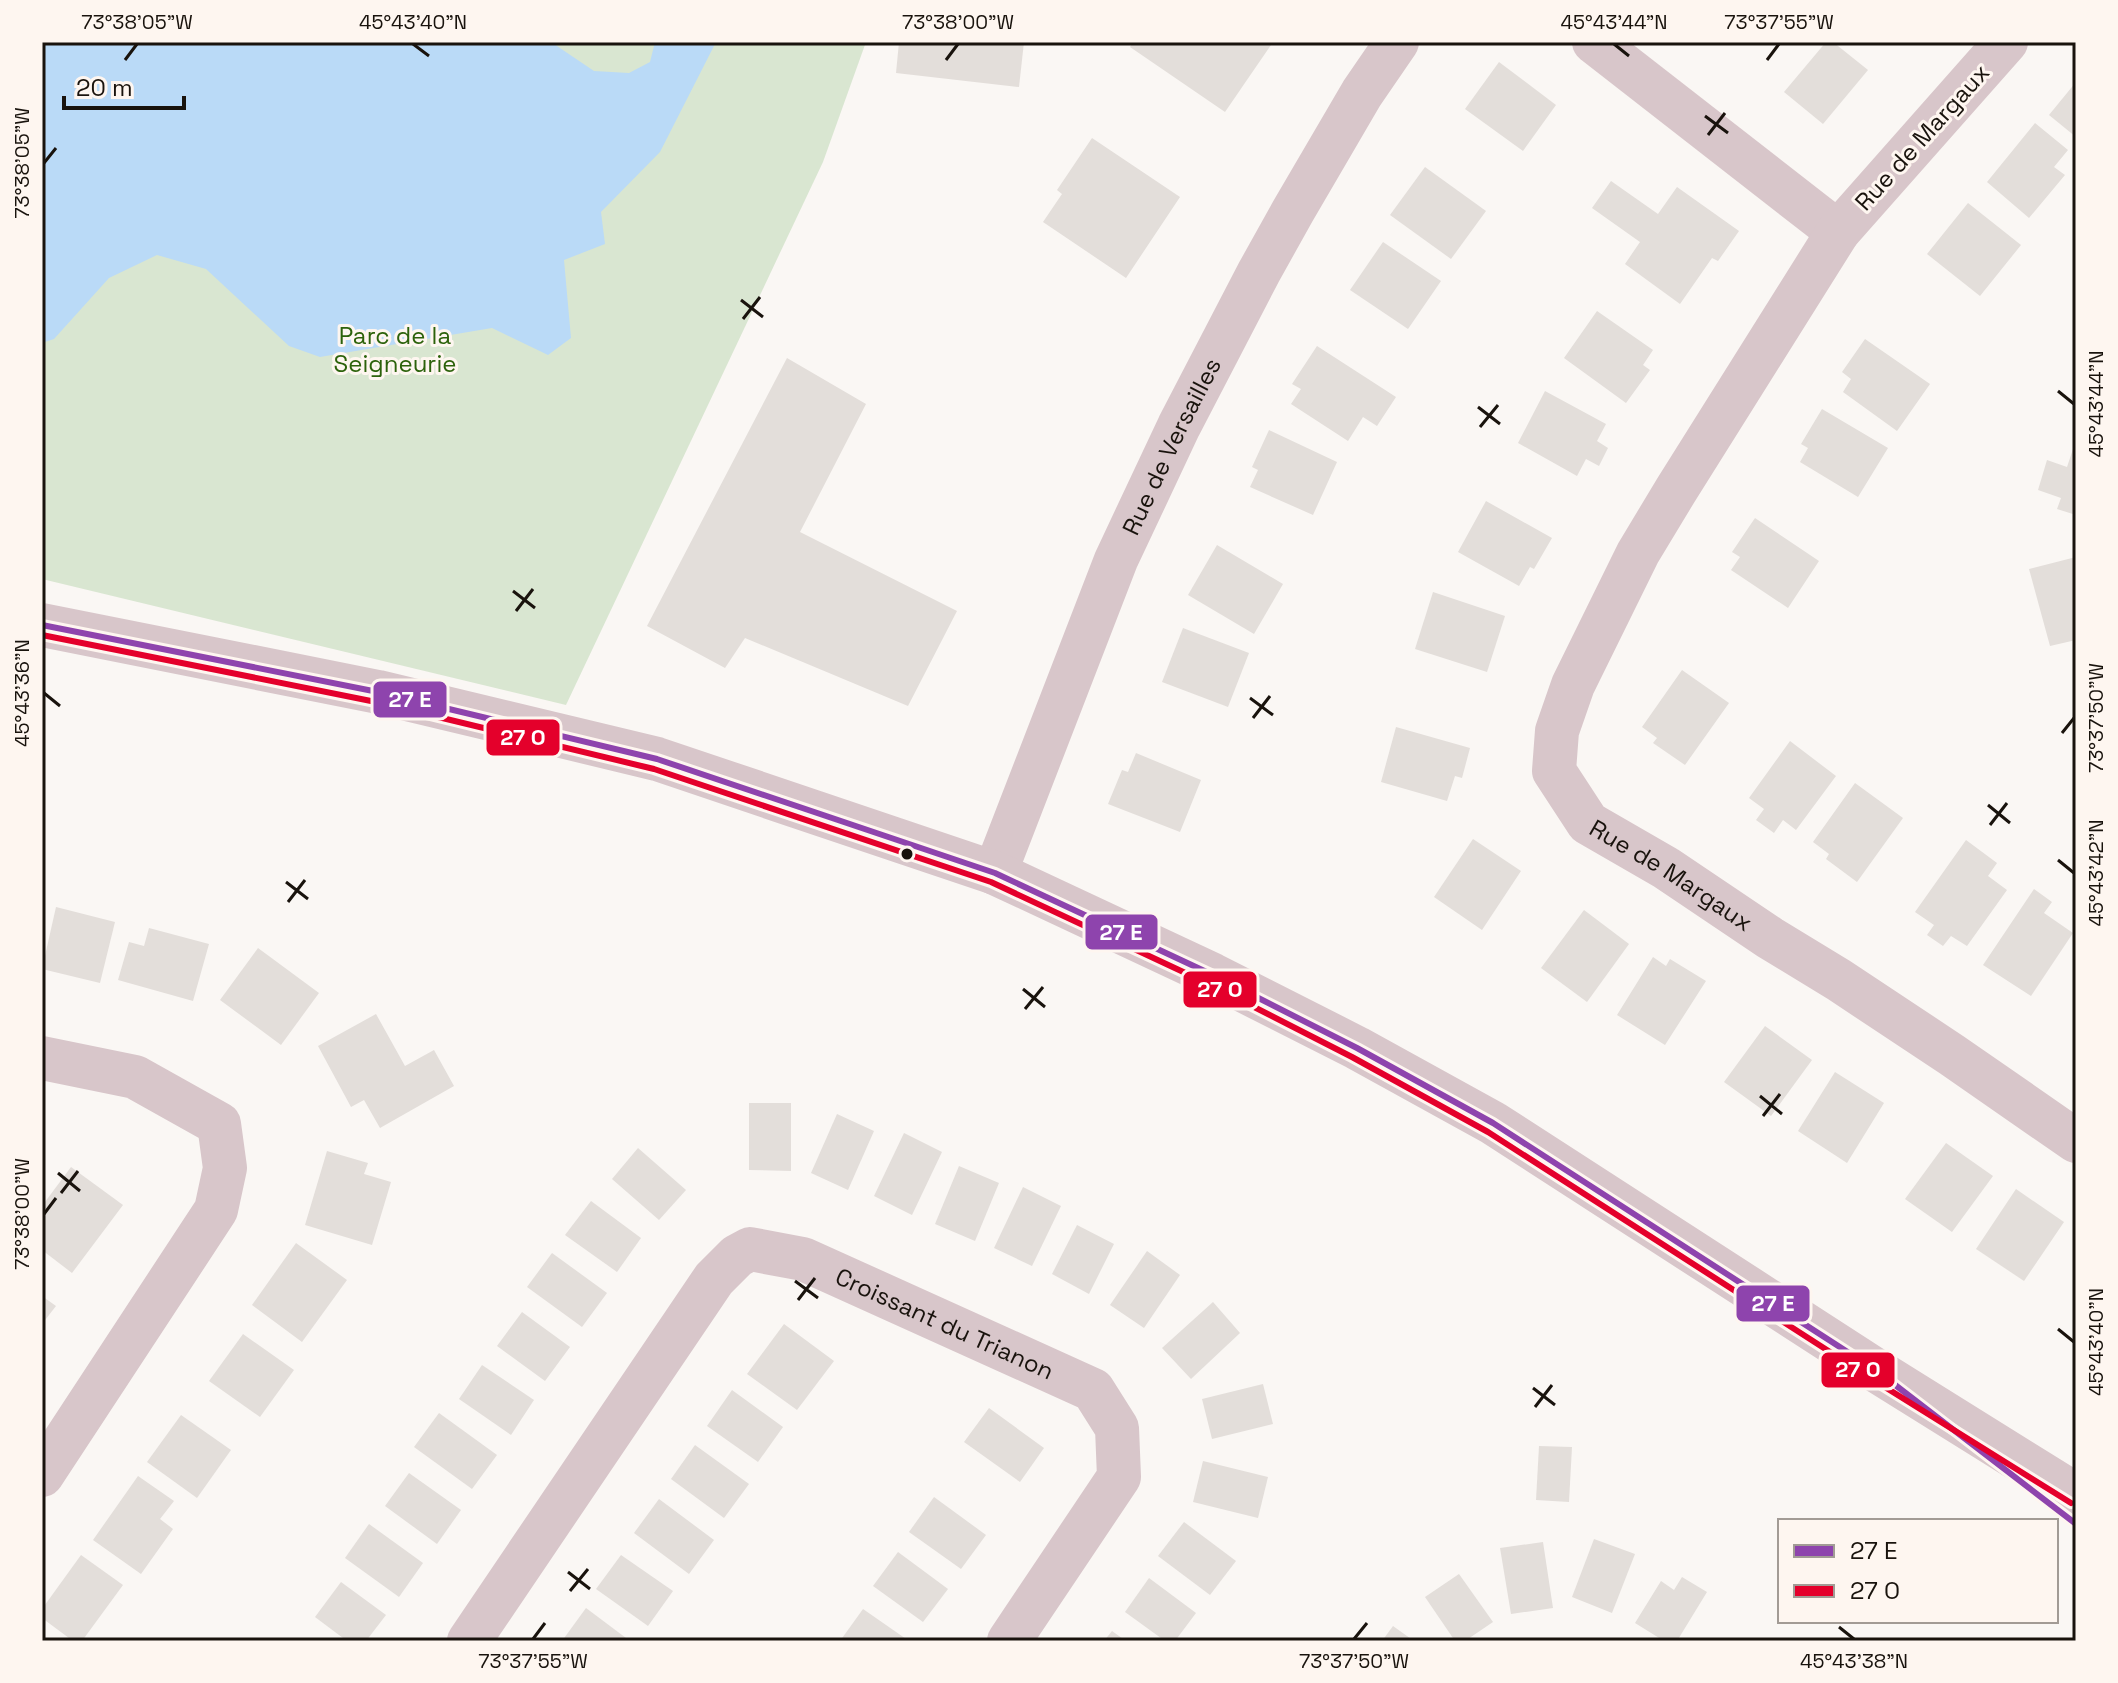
<svg xmlns="http://www.w3.org/2000/svg" width="2118" height="1683" viewBox="0 0 2118 1683" font-family="'Space Grotesk',sans-serif">
<style>
.green{fill:#d9e6d1}
.water{fill:#badaf7}
.building{fill:#e3deda}
.lines{fill:none;stroke-linecap:round;stroke-linejoin:round}
.minor{stroke:#d8c6ca;stroke-width:44}
.tertiary{stroke:#d8c6ca;stroke-width:44}
.bus-1-casing{stroke:#fef6f0;stroke-width:12}
.bus-2-casing{stroke:#fef6f0;stroke-width:12}
.bus-1{stroke:#8e44ad;stroke-width:6}
.bus-2{stroke:#e4002b;stroke-width:6}
.ticks{fill:none;stroke:#19130d;stroke-width:3}
.bus-dot{fill:#19130d;stroke:#fef6f0;stroke-width:3}
.labels{text-anchor:middle;dominant-baseline:central;stroke-width:6;stroke-linejoin:round;paint-order:stroke}
.street-label{font-size:24px;fill:#19130d;stroke:#fef6f0}
.park-label{font-size:24px;fill:#2c620b;stroke:#fef6f0}
.line-badge{stroke:#fef6f0;stroke-width:3}
.badge-label{font-size:22px;text-anchor:middle;font-weight:bold;fill:#fff}
.neatline{fill:none;stroke:#19130d;stroke-width:3}
.ticks-label{font-size:20px;text-anchor:middle;fill:#19130d}
</style>
<rect width="100%" height="100%" fill="#faf7f4"/>
<!-- green -->
<polygon class="green" points="42,42 866,42 823,162 566,705 42,579"/>
<!-- water -->
<polygon class="water" points="42,42 551,42 594,71 629,73 650,62 655,42 716,42 660,152 601,212 605,244 564,260 571,338 548,355 492,328 320,357 289,346 206,269 157,255 109,278 54,339 42,343"/>
<!-- building -->
<g class="building">
<polygon points="899,42 1024,42 1019,87 896,73"/>
<polygon points="1133,42 1273,42 1225,112 1130,47"/>
<polygon points="1826,42 1833,42 1868,70 1823,124 1784,92"/>
<polygon points="1499,62 1556,105 1523,151 1465,109"/>
<polygon points="2076,82 2076,137 2049,115"/>
<polygon points="2035,123 2068,150 2054,167 2065,175 2029,218 1987,182"/>
<polygon points="1092,138 1180,197 1126,278 1043,222 1062,194 1057,190"/>
<polygon points="1425,167 1486,211 1451,259 1390,215"/>
<polygon points="1611,181 1658,214 1677,187 1739,231 1718,261 1712,258 1680,304 1625,264 1640,242 1592,208"/>
<polygon points="1968,203 2021,245 1980,296 1927,254"/>
<polygon points="1383,242 1441,281 1408,329 1350,290"/>
<polygon points="1597,311 1653,350 1643,365 1650,370 1626,403 1564,358"/>
<polygon points="1865,339 1930,384 1897,431 1843,392 1851,379 1842,372"/>
<polygon points="1317,346 1396,397 1377,426 1363,417 1348,441 1291,404 1301,389 1292,384"/>
<polygon points="787,358 866,404 800,532 957,611 908,706 745,638 725,668 647,626"/>
<polygon points="1545,391 1606,424 1597,441 1608,448 1599,466 1586,459 1577,476 1518,443"/>
<polygon points="1822,409 1888,448 1858,497 1800,462 1808,448 1801,444"/>
<polygon points="1269,430 1337,462 1313,515 1250,487 1258,470 1252,467"/>
<polygon points="2075,443 2076,443 2076,515 2057,509 2061,498 2038,490 2047,460 2067,467"/>
<polygon points="1486,501 1552,538 1534,569 1530,567 1519,586 1458,552"/>
<polygon points="1755,518 1819,561 1788,608 1731,570 1740,557 1732,552"/>
<polygon points="1217,545 1283,584 1254,634 1188,595"/>
<polygon points="2076,557 2076,640 2050,646 2029,569"/>
<polygon points="1433,592 1505,616 1487,672 1415,649"/>
<polygon points="1183,628 1249,653 1228,707 1162,682"/>
<polygon points="1682,670 1729,703 1685,765 1653,743 1657,738 1642,727"/>
<polygon points="1396,727 1470,748 1462,778 1455,776 1447,801 1381,782"/>
<polygon points="1790,741 1836,776 1796,830 1783,820 1774,833 1756,820 1764,809 1749,798"/>
<polygon points="1136,753 1201,780 1180,832 1108,804 1122,770 1128,772"/>
<polygon points="1855,783 1903,818 1857,882 1826,859 1829,854 1813,842"/>
<polygon points="1473,839 1521,871 1482,930 1434,897"/>
<polygon points="1966,840 1997,863 1988,876 2007,890 1967,946 1951,936 1943,946 1927,935 1934,925 1915,912"/>
<polygon points="2034,889 2052,902 2044,913 2073,933 2031,996 1983,965"/>
<polygon points="56,907 115,922 100,983 42,969"/>
<polygon points="1584,910 1629,944 1587,1002 1541,968"/>
<polygon points="149,928 209,944 193,1001 118,980 129,942 144,946"/>
<polygon points="258,948 319,993 281,1045 220,1000"/>
<polygon points="1653,957 1666,966 1670,959 1706,981 1665,1045 1617,1015"/>
<polygon points="376,1014 405,1066 434,1050 454,1086 380,1128 364,1100 351,1107 318,1046"/>
<polygon points="1765,1026 1812,1060 1771,1116 1724,1082"/>
<polygon points="1835,1072 1884,1103 1847,1163 1798,1131"/>
<polygon points="749,1103 791,1103 791,1171 749,1170"/>
<polygon points="837,1114 874,1131 848,1190 811,1173"/>
<polygon points="904,1133 942,1152 912,1215 874,1196"/>
<polygon points="1946,1143 1993,1176 1952,1232 1905,1199"/>
<polygon points="638,1148 686,1190 659,1220 612,1179"/>
<polygon points="327,1151 368,1163 364,1174 391,1182 372,1245 305,1225"/>
<polygon points="959,1166 999,1183 975,1241 935,1224"/>
<polygon points="71,1167 123,1205 72,1273 42,1250 42,1206"/>
<polygon points="1023,1187 1061,1206 1032,1266 994,1248"/>
<polygon points="2016,1189 2064,1222 2024,1281 1976,1249"/>
<polygon points="591,1201 641,1238 617,1272 565,1235"/>
<polygon points="1077,1225 1114,1244 1089,1294 1052,1274"/>
<polygon points="296,1243 347,1280 302,1342 252,1305"/>
<polygon points="1147,1251 1180,1275 1144,1328 1110,1305"/>
<polygon points="552,1253 607,1293 582,1327 527,1287"/>
<polygon points="42,1296 56,1306 42,1324"/>
<polygon points="1213,1302 1240,1333 1191,1379 1162,1348"/>
<polygon points="522,1312 570,1347 545,1381 497,1346"/>
<polygon points="784,1324 834,1361 797,1410 747,1374"/>
<polygon points="243,1334 294,1370 260,1417 209,1381"/>
<polygon points="482,1365 534,1400 511,1435 459,1399"/>
<polygon points="1263,1384 1273,1424 1212,1439 1202,1399"/>
<polygon points="732,1390 783,1427 758,1462 707,1426"/>
<polygon points="989,1408 1044,1448 1020,1482 964,1442"/>
<polygon points="439,1413 497,1455 472,1489 414,1447"/>
<polygon points="181,1415 231,1450 197,1498 147,1462"/>
<polygon points="695,1445 749,1484 724,1518 671,1479"/>
<polygon points="1539,1446 1572,1447 1569,1502 1536,1500"/>
<polygon points="1203,1461 1268,1477 1258,1518 1193,1502"/>
<polygon points="409,1473 461,1510 437,1544 385,1506"/>
<polygon points="138,1476 174,1501 160,1519 173,1529 141,1574 93,1540"/>
<polygon points="934,1497 986,1535 961,1569 909,1532"/>
<polygon points="659,1499 714,1540 689,1574 634,1533"/>
<polygon points="1184,1522 1236,1561 1210,1595 1158,1556"/>
<polygon points="369,1524 423,1563 399,1597 345,1558"/>
<polygon points="1594,1539 1635,1554 1612,1613 1572,1597"/>
<polygon points="1543,1542 1553,1608 1511,1614 1500,1548"/>
<polygon points="898,1552 948,1589 923,1622 873,1586"/>
<polygon points="81,1555 123,1585 82,1641 73,1641 42,1618 42,1609"/>
<polygon points="621,1555 673,1591 648,1626 596,1589"/>
<polygon points="1459,1574 1493,1622 1465,1641 1455,1641 1425,1597"/>
<polygon points="1682,1577 1707,1592 1677,1641 1664,1641 1635,1623 1661,1581 1674,1590"/>
<polygon points="1149,1578 1196,1613 1175,1641 1165,1641 1125,1612"/>
<polygon points="341,1582 386,1615 366,1641 347,1641 315,1617"/>
<polygon points="586,1608 630,1641 562,1641"/>
<polygon points="863,1609 909,1641 840,1641"/>
<polygon points="1393,1626 1414,1641 1382,1641"/>
<polygon points="1112,1631 1126,1641 1104,1641"/>
</g>
<g class="lines">
<!-- minor -->
<g class="minor">
<polyline points="1594,42 1838,232"/>
<path id="s1" d="M2006 42 1838 232 1676 490 1638 553 1573 685 1557 731 1554 771 1588 823 1666 868 1770 938 1839 980 1952 1055 2076 1141"/>
<path id="s2" d="M995 873 1116 560 1179 426 1259 272 1293 211 1362 93 1397 42"/>
<polyline points="42,1058 135,1077 219,1124 225,1168 216,1210 42,1475"/>
<path id="s3" d="M469 1641 714 1279 737 1256 750 1249 803 1259 1093 1390 1117 1428 1119 1477 1009 1641"/>
</g>
<!-- tertiary -->
<polyline class="tertiary" points="42,625 378,692 657,759 995,873 1213,975 1357,1048 1493,1123 1877,1371 2076,1495"/>
<defs>
<polyline id="bus-1" points="42,625 378,692 657,759 995,873 1213,975 1357,1048 1493,1123 1877,1371 2076,1524"/>
<polyline id="bus-2" points="42,635 376,702 654,769 991,882 1209,984 1352,1057 1488,1132 1872,1379 2071,1503"/>
</defs>
<!-- bus-1 casing -->
<use href="#bus-1" class="bus-1-casing"/>
<!-- bus-2 casing -->
<use href="#bus-2" class="bus-2-casing"/>
<!-- bus-1 -->
<use href="#bus-1" class="bus-1"/>
<!-- bus-2 -->
<use href="#bus-2" class="bus-2"/>
</g>
<!-- ticks -->
<path class="ticks" d="M413 44 429 56M1614 44 1629 56M125 60 137 44M946 60 958 44M1767 60 1779 44M1705 116 1728 133M1708 135 1725 113M44 163 56 148M741 300 763 317M743 319 760 297M2058 391 2074 404M1478 407 1500 424M1480 427 1498 405M513 591 535 608M516 611 533 589M44 693 60 706M1250 698 1273 715M1253 718 1270 696M2062 733 2074 718M1988 805 2010 823M1990 825 2007 803M2058 860 2074 873M286 882 308 899M288 902 305 880M1023 989 1045 1007M1025 1009 1043 987M1760 1096 1782 1114M1763 1116 1780 1094M58 1173 80 1191M61 1193 78 1171M44 1214 56 1198M795 1281 818 1298M798 1300 815 1278M2058 1329 2074 1342M1533 1388 1555 1405M1535 1407 1552 1385M568 1572 590 1589M570 1591 588 1569M1839 1627 1854 1639M533 1639 545 1623M1354 1639 1367 1623"/>
<!-- markers -->
<circle class="bus-dot" cx="907" cy="854" r="7"/>
<g class="labels">
<!-- street labels -->
<g class="street-label">
<text transform="translate(1922 137) rotate(-48)">Rue de Margaux</text>
<text stroke="none"><textPath href="#s2" startOffset="462">Rue de Versailles</textPath></text>
<text stroke="none"><textPath href="#s1" startOffset="1028">Rue de Margaux</textPath></text>
<text stroke="none"><textPath href="#s3" startOffset="694">Croissant du Trianon</textPath></text>
</g>
<!-- park labels -->
<g class="park-label">
<text x="395" y="335">Parc de la<tspan x="395" dy="28">Seigneurie</tspan></text>
</g>
</g>
<g class="line-badge">
<rect x="372" y="680" width="76" height="39" rx="8" fill="#8e44ad"/>
<rect x="485" y="718" width="76" height="39" rx="8" fill="#e4002b"/>
<rect x="1084" y="913" width="75" height="38" rx="8" fill="#8e44ad"/>
<rect x="1182" y="970" width="76" height="39" rx="8" fill="#e4002b"/>
<rect x="1735" y="1284" width="76" height="39" rx="8" fill="#8e44ad"/>
<rect x="1820" y="1351" width="76" height="38" rx="8" fill="#e4002b"/>
</g>
<g class="badge-label">
<text x="410" y="707">27 E</text>
<text x="523" y="745">27 O</text>
<text x="1121" y="940">27 E</text>
<text x="1220" y="997">27 O</text>
<text x="1773" y="1311">27 E</text>
<text x="1858" y="1377">27 O</text>
</g>
<!-- border -->
<rect width="2118" height="1683" fill="none" stroke="#fef6f0" stroke-width="88"/>
<!-- legend -->
<rect x="1778" y="1519" width="280" height="104" fill="#fef6f0" stroke="#a29b95" stroke-width="2"/>
<rect x="1794" y="1545" width="40" height="12" fill="#8e44ad" stroke="#a29b95" stroke-width="2"/>
<text x="1850" y="1559" font-size="24" fill="#19130d">27 E</text>
<rect x="1794" y="1585" width="40" height="12" fill="#e4002b" stroke="#a29b95" stroke-width="2"/>
<text x="1850" y="1599" font-size="24" fill="#19130d">27 O</text>
<!-- scale -->
<path d="M64 96v12h120v-12" fill="none" stroke="#19130d" stroke-width="4"/>
<text x="76" y="96" font-size="24" fill="#19130d" stroke="#fef6f0" stroke-width="6" paint-order="stroke">20 m</text>
<rect x="44" y="44" width="2030" height="1595" class="neatline"/>
<g class="ticks-label">
<text x="137" y="29">73°38'05"W</text>
<text x="413" y="29">45°43'40"N</text>
<text x="958" y="29">73°38'00"W</text>
<text x="1614" y="29">45°43'44"N</text>
<text x="1779" y="29">73°37'55"W</text>
<text transform="translate(22 163) rotate(-90)" y="7">73°38'05"W</text>
<text transform="translate(2096 404) rotate(-90)" y="7">45°43'44"N</text>
<text transform="translate(22 693) rotate(-90)" y="7">45°43'36"N</text>
<text transform="translate(2096 718) rotate(-90)" y="7">73°37'50"W</text>
<text transform="translate(2096 873) rotate(-90)" y="7">45°43'42"N</text>
<text transform="translate(22 1214) rotate(-90)" y="7">73°38'00"W</text>
<text transform="translate(2096 1342) rotate(-90)" y="7">45°43'40"N</text>
<text x="533" y="1668">73°37'55"W</text>
<text x="1354" y="1668">73°37'50"W</text>
<text x="1854" y="1668">45°43'38"N</text>
</g>
</svg>
